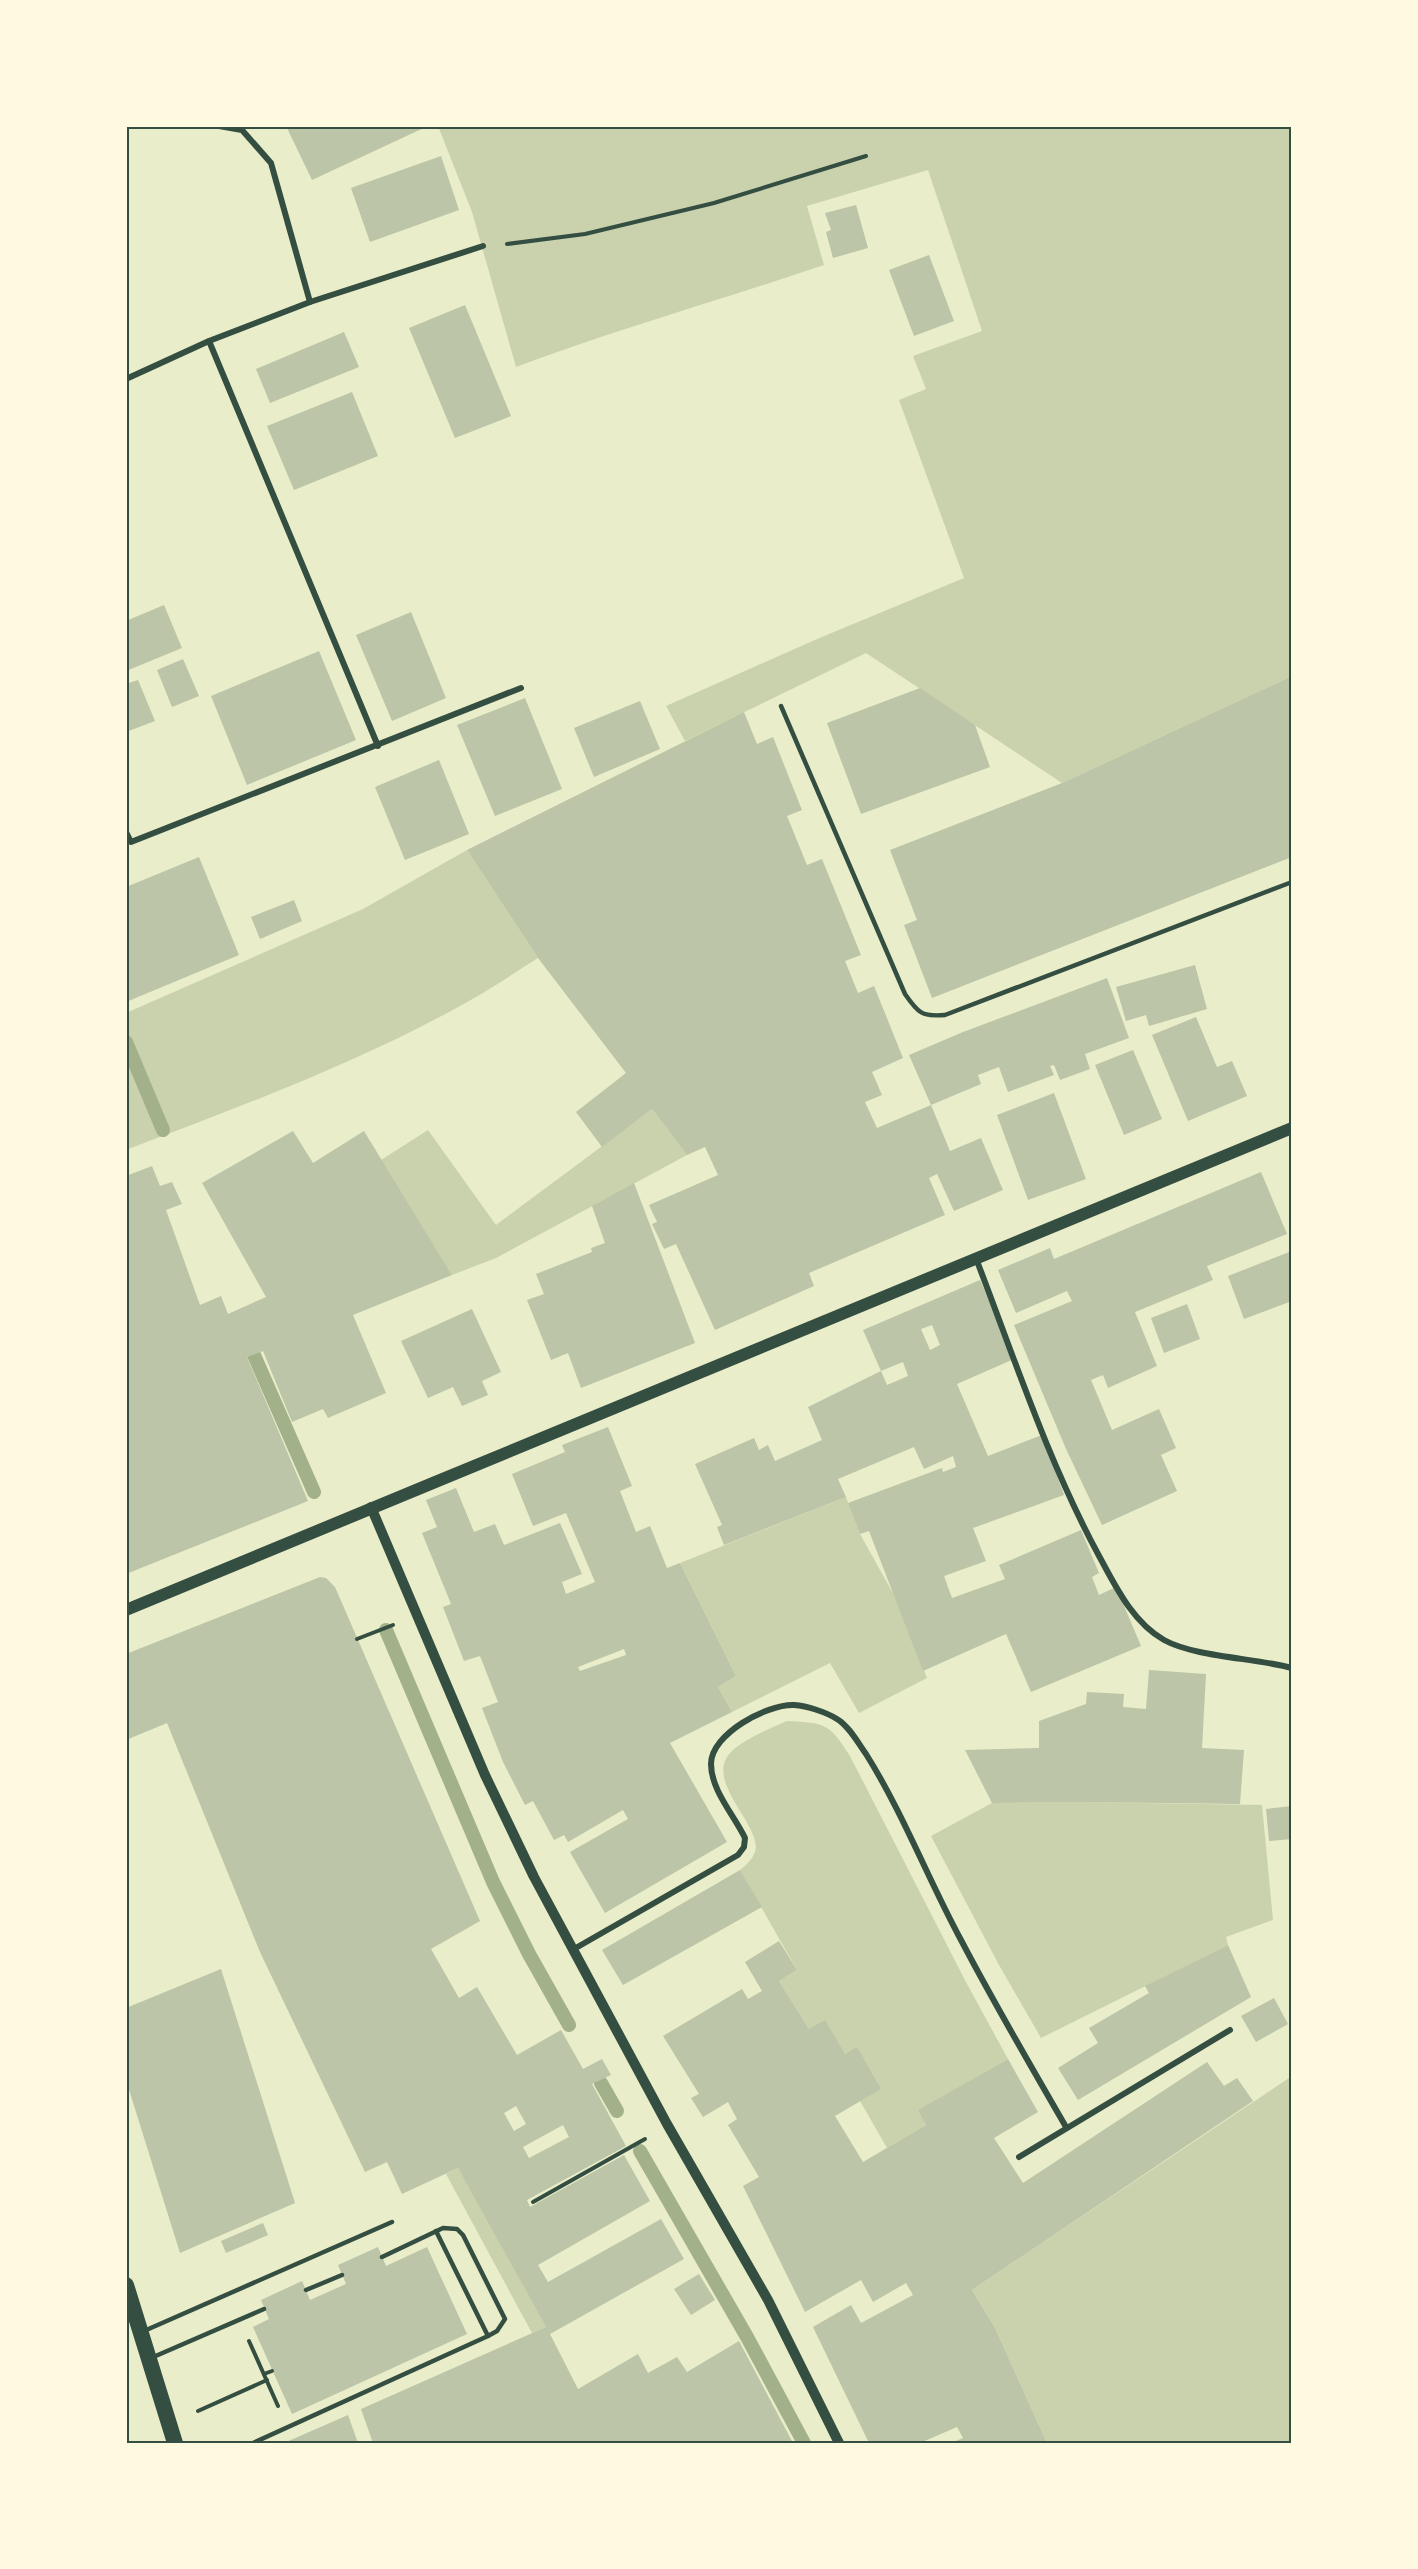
<svg xmlns="http://www.w3.org/2000/svg" width="1418" height="2569" viewBox="0 0 1418 2569" font-family="Figtree,sans-serif">
<style>
.green{fill:#cad2ad}
.lines{fill:none;stroke-linecap:round;stroke-linejoin:round}
.stream{stroke:#a3b18a;stroke-width:14}
.building{fill:#bcc5a7;fill-rule:evenodd}
.path{stroke:#344e41;stroke-width:4}
.service{stroke:#344e41;stroke-width:4.5}
.minor{stroke:#344e41;stroke-width:6}
.tertiary{stroke:#344e41;stroke-width:10}
.secondary{stroke:#344e41;stroke-width:12}
.trunk{stroke:#344e41;stroke-width:16}
.neatline{fill:none;stroke:#344e41;stroke-width:2}
</style>
<rect width="100%" height="100%" fill="#e9edc9"/>
<!-- green -->
<g class="green">
<path d="M438 126H1292V676L1062 783 866 653 685 741 666 706 817 639 964 578 899 400 926 389 913 356 982 331 928 170 807 206 824 265C721 300 617 329 516 367L472 212Z"/>
<path d="M467 850 538 958C517 971 497 985 476 997 366 1060 244 1105 126 1150V1013L363 909Z"/>
<polygon points="652,1109 687,1155 496,1258 452,1275 381,1160 428,1130 496,1225"/>
<polygon points="846,1497 860,1534 894,1595 927,1678 859,1713 830,1663 732,1712 718,1687 736,1676 680,1563"/>
<path d="M787 1721C826 1723 829 1723 850 1756L967 1984 1008 2059 919 2110 926 2125 887 2148 860 2101 857 2048 845 2054 809 2029 779 1981 797 1970 740 1870C746 1865 752 1860 755 1852 763 1828 709 1786 727 1757 736 1742 771 1728 787 1721Z"/>
<polygon points="1080,1802 1262,1805 1273,1920 1226,1937 1228,1945 1041,2038 999,1965 931,1836 992,1803"/>
<polygon points="1292,2076 1292,2443 1047,2443 995,2328 972,2290"/>
<polygon points="458,2168 471,2190 546,2327 532,2333 446,2174"/>
</g>
<g class="lines">
<!-- stream -->
<g class="stream">
<polyline points="126,1042 163,1130"/>
<polyline points="254,1355 314,1492"/>
<polyline points="386,1630 493,1882 529,1954 569,2025"/>
<polyline points="601,2083 617,2111"/>
<polyline points="640,2151 747,2337 804,2443"/>
</g>
</g>
<!-- building -->
<g class="building">
<polygon points="286,126 428,126 312,180"/>
<polygon points="441,156 459,210 370,242 351,188"/>
<polygon points="856,205 868,248 833,258 826,232 831,230 825,213"/>
<polygon points="929,255 954,321 914,336 889,270"/>
<polygon points="465,305 511,416 455,438 409,328"/>
<polygon points="344,332 359,367 270,403 256,369"/>
<polygon points="352,392 378,456 294,490 267,426"/>
<polygon points="164,605 182,648 126,671 126,621"/>
<polygon points="411,612 446,698 392,721 356,635"/>
<polygon points="319,651 356,740 247,785 211,696"/>
<polygon points="183,659 199,696 172,707 157,670"/>
<polygon points="1292,676 1292,857 932,998 904,925 917,920 890,850 1062,783"/>
<polygon points="138,680 155,721 126,732 126,684"/>
<polygon points="920,688 975,725 990,767 861,814 827,723"/>
<polygon points="525,698 562,789 495,816 457,725"/>
<polygon points="640,701 660,749 594,777 574,728"/>
<polygon points="744,712 757,744 773,737 802,810 787,816 807,865 822,859 861,955 845,961 858,993 874,986 903,1058 872,1072 882,1095 865,1102 877,1128 931,1105 950,1151 981,1138 1003,1190 954,1211 937,1174 929,1178 945,1215 809,1273 814,1286 715,1330 676,1244 664,1249 652,1224 657,1222 649,1205 718,1175 705,1147 687,1155 652,1109 602,1147 576,1112 626,1073 538,958 467,850"/>
<polygon points="439,760 469,834 405,860 375,787"/>
<polygon points="199,857 239,955 126,1002 126,887"/>
<polygon points="294,900 302,921 260,939 251,917"/>
<polygon points="1195,965 1207,1009 1149,1026 1146,1015 1126,1021 1116,987"/>
<polygon points="1107,978 1129,1038 1085,1054 1090,1069 1060,1080 1054,1065 1050,1066 1054,1075 1008,1092 999,1067 978,1075 981,1084 931,1105 909,1055 963,1032"/>
<polygon points="1196,1017 1217,1067 1232,1061 1247,1096 1188,1121 1152,1035"/>
<polygon points="1133,1050 1162,1119 1124,1135 1095,1065"/>
<polygon points="1054,1093 1086,1179 1028,1200 997,1115"/>
<polygon points="293,1131 313,1163 364,1131 452,1275 353,1315 386,1393 328,1418 323,1409 292,1422 263,1351 247,1357 308,1501 126,1574 126,1176 152,1166 160,1186 172,1182 182,1204 166,1210 200,1305 221,1296 228,1314 266,1297 202,1183"/>
<polygon points="1261,1172 1287,1234 1207,1266 1213,1280 1135,1312 1157,1366 1108,1388 1103,1375 1091,1380 1112,1430 1159,1409 1176,1448 1161,1455 1177,1491 1102,1525 1066,1449 1014,1325 1072,1301 1067,1291 1016,1313 998,1270 1050,1248 1054,1259"/>
<polygon points="634,1183 695,1343 581,1388 568,1353 551,1360 527,1300 544,1294 536,1274 592,1252 591,1248 605,1243 592,1206"/>
<polygon points="1292,1251 1292,1301 1244,1319 1228,1276"/>
<path d="M980 1280 1014 1359 957 1384 988 1456 1042 1435 1064 1495 973 1528 986 1561 944 1576 952 1598 1005 1579 999 1565 1081 1530 1099 1573 1092 1577 1099 1595 1116 1587 1141 1646 1031 1692 1006 1634 923 1671 869 1531 860 1534 848 1503 942 1468 943 1472 956 1467 953 1456 924 1469 914 1447 838 1479 846 1497 724 1545 717 1527 722 1525 695 1464 754 1438 759 1450 768 1445 775 1461 822 1440 808 1407 881 1371 863 1330ZM932 1325 940 1345 930 1350 921 1329ZM903 1362 908 1376 887 1385 881 1371Z"/>
<polygon points="1187,1304 1200,1339 1164,1353 1151,1318"/>
<polygon points="472,1309 501,1372 482,1381 488,1395 462,1406 453,1387 428,1398 401,1341"/>
<path d="M608 1427 632 1486 620 1491 636 1532 650 1526 667 1568 680 1563 736 1676 718 1687 732 1712 670 1743 727 1842 605 1913 570 1852 628 1819 623 1810 568 1842 564 1835 554 1840 533 1801 525 1805 503 1762 482 1708 498 1702 480 1656 464 1661 443 1607 451 1604 422 1533 437 1527 426 1500 456 1488 474 1532 495 1524 504 1545 560 1523 582 1574 562 1582 566 1594 595 1582 566 1513 533 1526 512 1474 565 1452 562 1445ZM624 1649 626 1655 580 1671 578 1667Z"/>
<path d="M320 1577 326 1578 335 1587 480 1921 431 1949 459 1998 477 1987 517 2055 561 2030 583 2069 602 2059 611 2075 592 2084 626 2146 527 2200 530 2207 624 2155 650 2201 538 2265 548 2282 661 2219 684 2259 550 2334 578 2389 638 2354 648 2373 677 2357 687 2372 739 2341 793 2443H373L361 2409 546 2327 458 2168 402 2194 387 2162 365 2172 260 1952 167 1723 126 1740V1654ZM516 2106 526 2124 514 2131 504 2113ZM563 2125 569 2137 529 2158 523 2147Z"/>
<polygon points="1149,1670 1206,1674 1202,1748 1244,1750 1240,1804 1080,1802 992,1803 965,1750 1039,1748 1039,1721 1086,1704 1087,1692 1124,1694 1123,1707 1146,1709"/>
<polygon points="1292,1806 1292,1839 1269,1841 1266,1809"/>
<polygon points="740,1870 762,1907 623,1985 602,1950"/>
<polygon points="779,1941 797,1970 779,1981 809,2029 825,2020 845,2054 857,2047 881,2089 835,2116 863,2162 926,2125 918,2110 1008,2059 1038,2112 994,2138 1023,2183 1207,2062 1224,2086 1237,2078 1253,2101 972,2290 995,2328 1047,2443 951,2443 963,2438 957,2427 920,2443 869,2443 813,2327 851,2305 861,2323 913,2295 906,2283 873,2302 861,2280 805,2312 743,2186 759,2177 728,2125 737,2119 728,2102 703,2117 691,2098 699,2094 663,2036 742,1989 748,1999 762,1991 745,1962"/>
<polygon points="1228,1945 1251,1997 1078,2100 1058,2068 1098,2043 1089,2028 1149,1993 1145,1986"/>
<polygon points="221,1969 295,2203 180,2253 126,2080 126,2008"/>
<polygon points="1274,1998 1288,2024 1256,2042 1241,2016"/>
<polygon points="263,2223 268,2235 226,2253 221,2241"/>
<polygon points="378,2247 386,2266 427,2247 467,2334 292,2414 253,2327 269,2319 261,2300 302,2281 310,2300 346,2284 338,2265"/>
<polygon points="699,2274 715,2300 691,2315 674,2289"/>
<polygon points="348,2415 358,2443 284,2443"/>
</g>
<g class="lines">
<!-- path -->
<g class="path">
<polyline points="507,244 585,234 714,203 866,156"/>
<polyline points="357,1639 393,1625"/>
<polyline points="533,2202 645,2139"/>
<polyline points="249,2341 278,2406"/>
<polyline points="264,2374 272,2371"/>
<polyline points="198,2411 267,2380"/>
</g>
<!-- service -->
<g class="service">
<path d="M781 706 905 994C918 1013 922 1017 945 1015L1292 882"/>
<polyline points="436,2231 488,2336"/>
<polyline points="306,2290 342,2275"/>
<polyline points="144,2331 392,2222"/>
<polyline points="151,2358 264,2309"/>
<polyline points="253,2443 488,2336 497,2331 505,2319 463,2235 457,2229 443,2228 382,2257"/>
</g>
<!-- minor -->
<g class="minor">
<polyline points="219,126 242,130 271,163 310,302"/>
<polyline points="209,341 378,746"/>
<polyline points="126,379 209,341 310,302 483,246"/>
<polyline points="126,832 131,842 521,688"/>
<path d="M977 1261C1015 1360 1048 1461 1098 1554 1115 1585 1132 1622 1164 1640 1195 1657 1255 1658 1292 1668"/>
<path d="M574 1949 738 1855 744 1847 745 1838C734 1815 711 1790 711 1764 711 1734 767 1704 794 1705 807 1706 826 1712 837 1719 849 1726 858 1743 866 1754 903 1813 928 1879 961 1940 994 2003 1030 2065 1066 2127"/>
<polyline points="1019,2157 1230,2030"/>
</g>
<!-- tertiary -->
<polyline class="tertiary" points="371,1507 485,1775 534,1877 667,2124 768,2300 839,2443"/>
<!-- secondary -->
<path class="secondary" d="M126 1610C514 1448 904 1292 1292 1128"/>
<!-- trunk -->
<polyline class="trunk" points="126,2285 175,2443"/>
</g>
<!-- border -->
<rect width="1418" height="2569" fill="none" stroke="#fefae0" stroke-width="255"/>
<rect x="128" y="128" width="1162" height="2314" class="neatline"/>
</svg>
